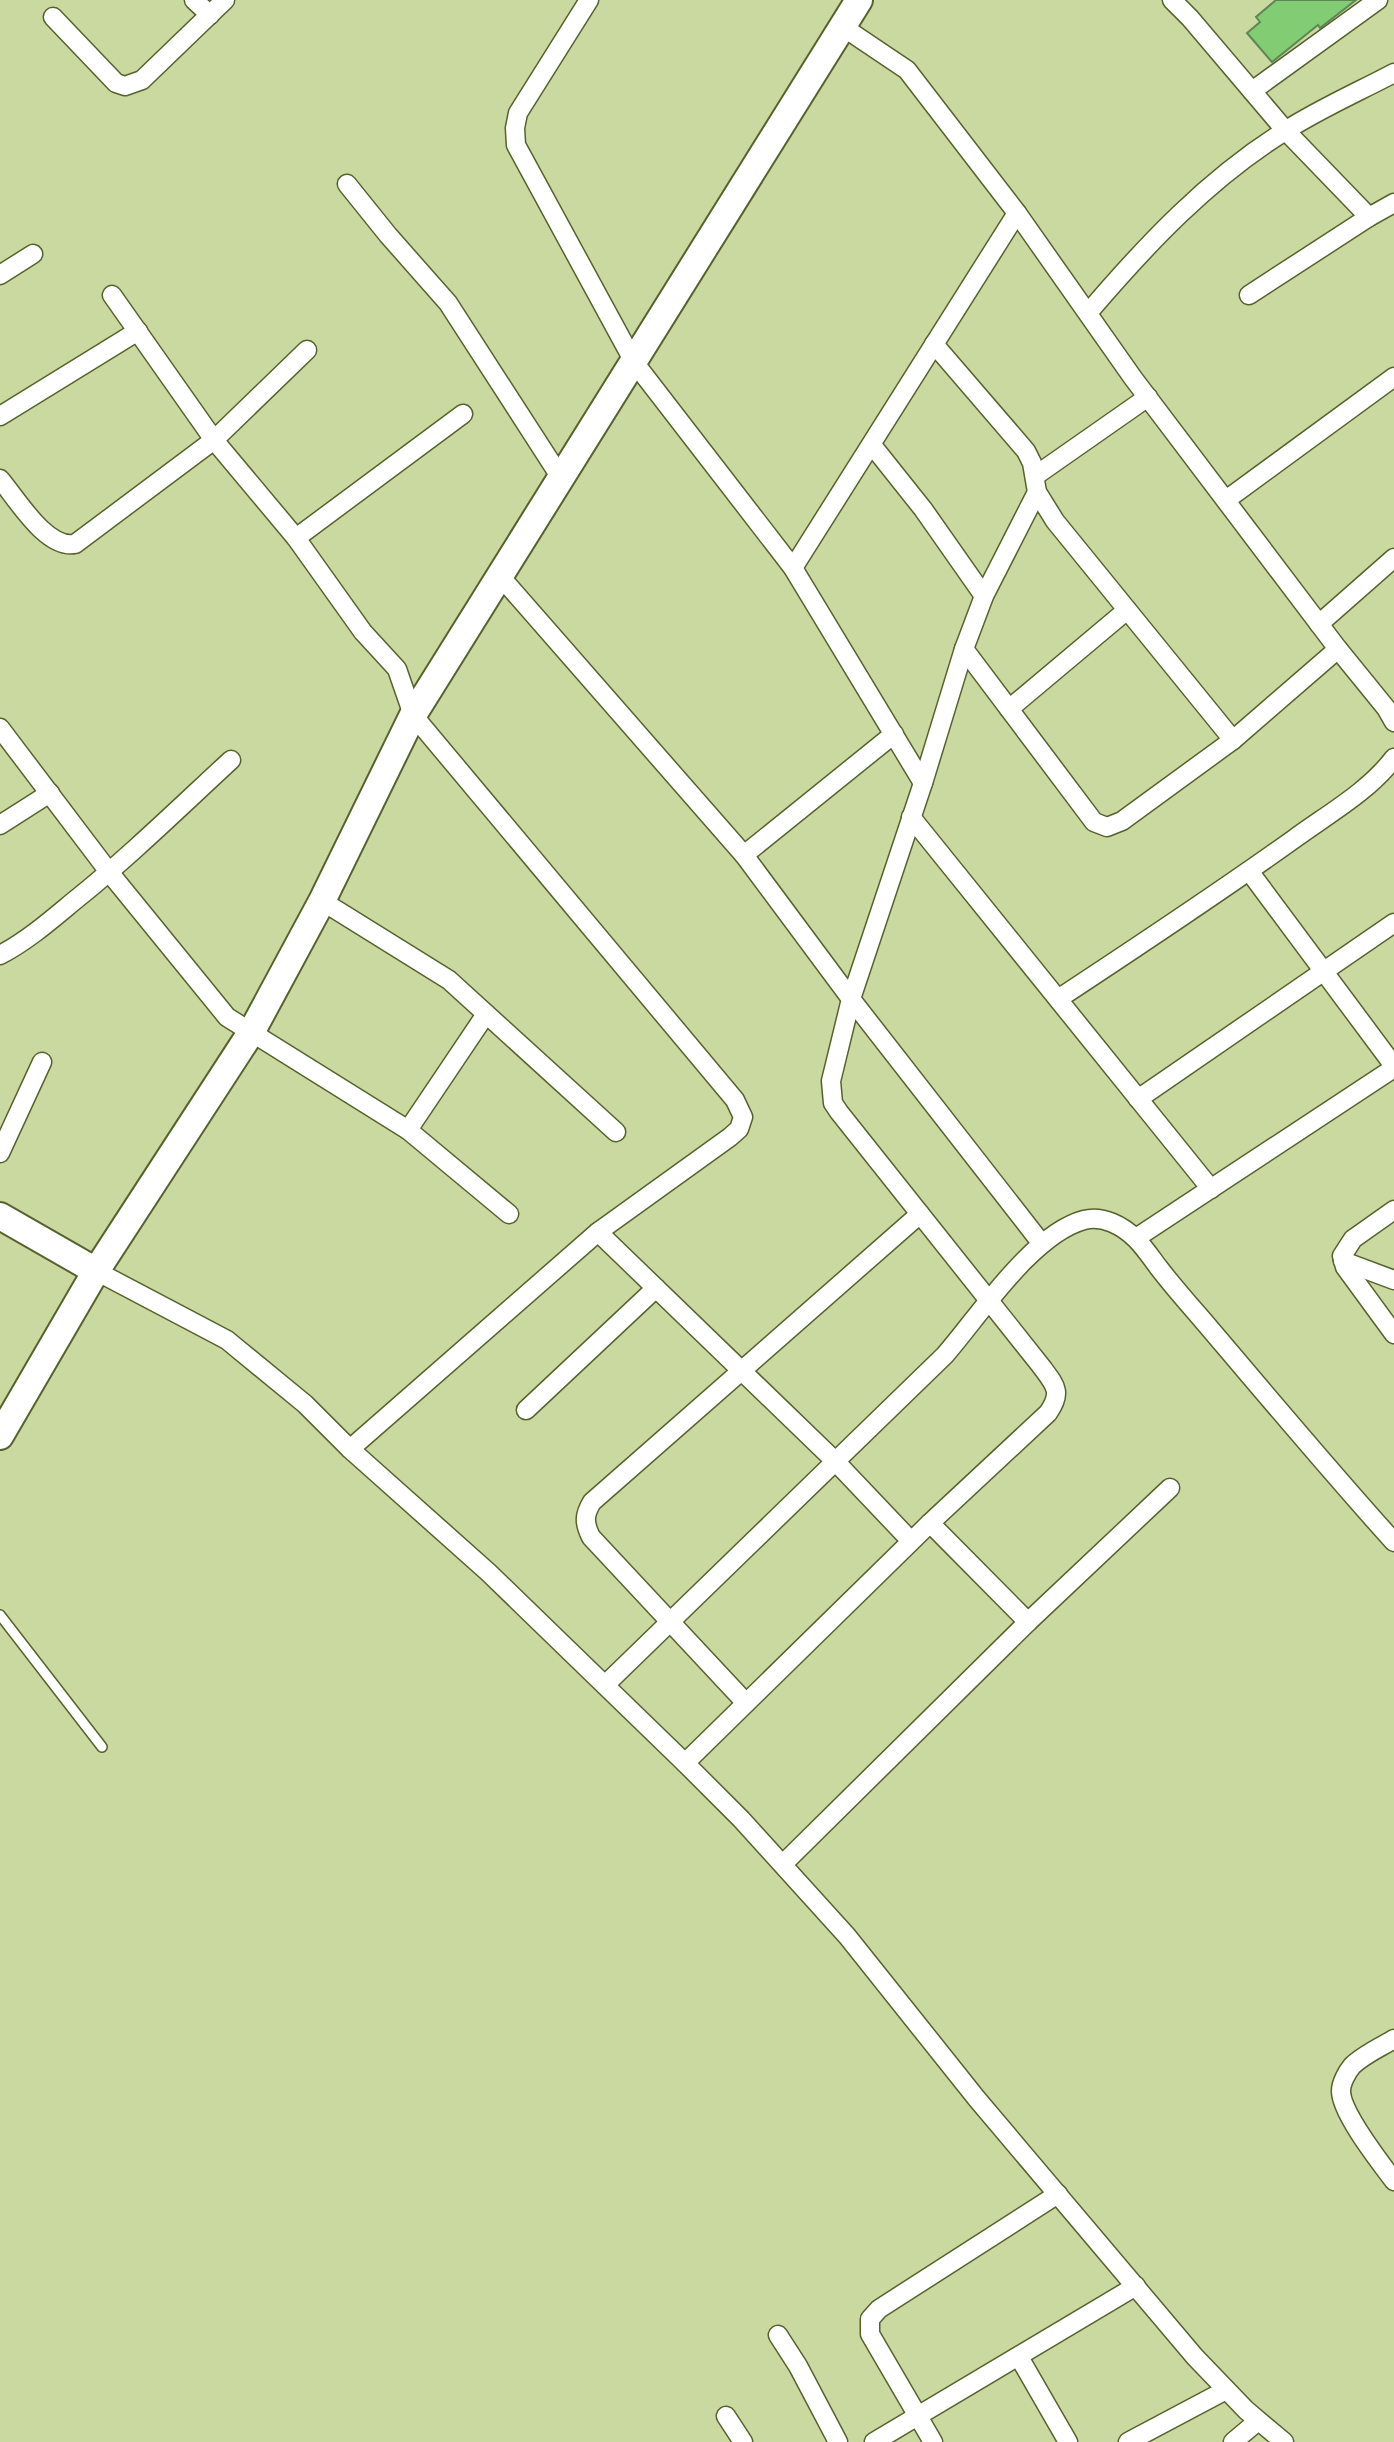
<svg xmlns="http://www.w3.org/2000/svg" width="1394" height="2442" viewBox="0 0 1394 2442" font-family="Roboto,sans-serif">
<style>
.building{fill:#82cc73;stroke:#608558;stroke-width:2}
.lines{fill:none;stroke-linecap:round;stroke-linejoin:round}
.lane-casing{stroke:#56622d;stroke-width:12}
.street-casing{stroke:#56622d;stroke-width:21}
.secondary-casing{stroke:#56622d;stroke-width:30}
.lane{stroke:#fff;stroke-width:9}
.street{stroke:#fff;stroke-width:18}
.secondary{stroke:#fff;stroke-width:26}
</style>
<rect width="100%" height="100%" fill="#cad9a0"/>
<!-- building -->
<polygon class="building" points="1276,0 1356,0 1320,28 1318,25 1272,62 1247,33 1260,22 1256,17"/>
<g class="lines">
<defs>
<polyline id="lane" points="0,1615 102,1747"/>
<g id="street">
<polyline points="194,0 210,15"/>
<polyline points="589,0 518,113 515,128 516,145 634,362 793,568 923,783"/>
<polyline points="1172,0 1190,18 1285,130 1369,217"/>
<polyline points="53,17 116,83 125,86 142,80 225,0"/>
<polyline points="843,27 907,70 1017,213 1133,378 1338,649 1386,708 1394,722"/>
<polyline points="1252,91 1378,0"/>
<polyline points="347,184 388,235 448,303 561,478"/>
<polyline points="0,275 33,254"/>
<polyline points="112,295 214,440 296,538 363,632 397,669 413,715 735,1100 743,1117 739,1129 730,1137 598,1232 350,1449"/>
<polyline points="1249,295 1369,217 1394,203"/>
<path d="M1088 313C1146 245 1208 179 1285 131 1319 109 1358 92 1394 73"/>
<polyline points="934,344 1026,451 1032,463 1037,492 1055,521 1233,740"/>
<polyline points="0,416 138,331"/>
<polyline points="872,445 923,509 984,596"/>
<polyline points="1035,476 1148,397"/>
<path d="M0 479C17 499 46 549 75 544L214 440 307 350"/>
<polyline points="1226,500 1394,377"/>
<polyline points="296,538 463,414"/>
<polyline points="793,568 1017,213"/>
<polyline points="500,576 744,855 851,999 1042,1244"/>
<polyline points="1319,624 1394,558"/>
<polyline points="964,649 1085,810 1094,822 1107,827 1122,821 1233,740 1338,649"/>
<polyline points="1009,709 1127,610"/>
<polyline points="0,728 109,872 227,1017 408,1130 509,1214"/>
<polyline points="911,817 1211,1189"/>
<polyline points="0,825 50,793"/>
<polyline points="744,855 894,734"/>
<polyline points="1249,871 1394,1066"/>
<polyline points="322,901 449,980 616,1132"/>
<path d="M0 955C27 941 51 920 74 901 129 857 179 808 231 760"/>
<path d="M1058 999C1137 947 1217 894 1294 839 1328 814 1368 792 1394 758"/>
<polyline points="1138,1099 1394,923"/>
<polyline points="408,1130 486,1014"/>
<polyline points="0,1153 42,1062"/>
<polyline points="1394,1210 1353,1239 1342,1256 1345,1267 1394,1334"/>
<polyline points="598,1232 835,1461 911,1541"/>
<polyline points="1136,1238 1394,1068"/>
<polyline points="1343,1261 1394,1280"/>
<polyline points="96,1271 227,1340 305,1404 350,1449 488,1572 685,1763 741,1819 847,1936 977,2099 1195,2357 1246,2410 1284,2442"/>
<polyline points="526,1410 656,1288"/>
<polyline points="930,1523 1028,1622"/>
<path d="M605 1685 945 1355C979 1316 1032 1234 1084 1220 1103 1215 1123 1226 1136 1239 1145 1248 1152 1259 1159 1268 1172 1285 1186 1301 1200 1317 1264 1392 1328 1469 1394 1542"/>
<path d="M746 1703 591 1537C584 1523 584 1515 592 1502L920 1214"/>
<path d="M685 1763 930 1523 1048 1413C1063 1392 1055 1385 1041 1366L839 1112 833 1103 831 1081 851 999 923 783 964 649 984 596 1037 492"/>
<polyline points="783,1864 1028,1622 1170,1488"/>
<path d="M1394 2039C1381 2047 1363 2055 1352 2066 1347 2072 1341 2083 1341 2091 1341 2113 1380 2162 1394 2181"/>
<polyline points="778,2335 798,2366 838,2442"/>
<polyline points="1019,2357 1068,2442"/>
<polyline points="726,2416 743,2442"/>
<polyline points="874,2442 1136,2286"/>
<polyline points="933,2442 870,2334 870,2319 879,2309 1058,2194"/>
<polyline points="1128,2442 1226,2390"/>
<polyline points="1233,2442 1258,2421"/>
</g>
<g id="secondary">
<polyline points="0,1216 96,1271"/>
<polyline points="0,1436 96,1271 252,1031 322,901 413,715 859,0"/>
</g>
</defs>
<!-- lane casing -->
<use href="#lane" class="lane-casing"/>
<!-- street casing -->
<use href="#street" class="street-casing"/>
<!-- secondary casing -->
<use href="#secondary" class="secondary-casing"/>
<!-- lane -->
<use href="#lane" class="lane"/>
<!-- street -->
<use href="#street" class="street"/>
<!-- secondary -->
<use href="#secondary" class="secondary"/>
</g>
</svg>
